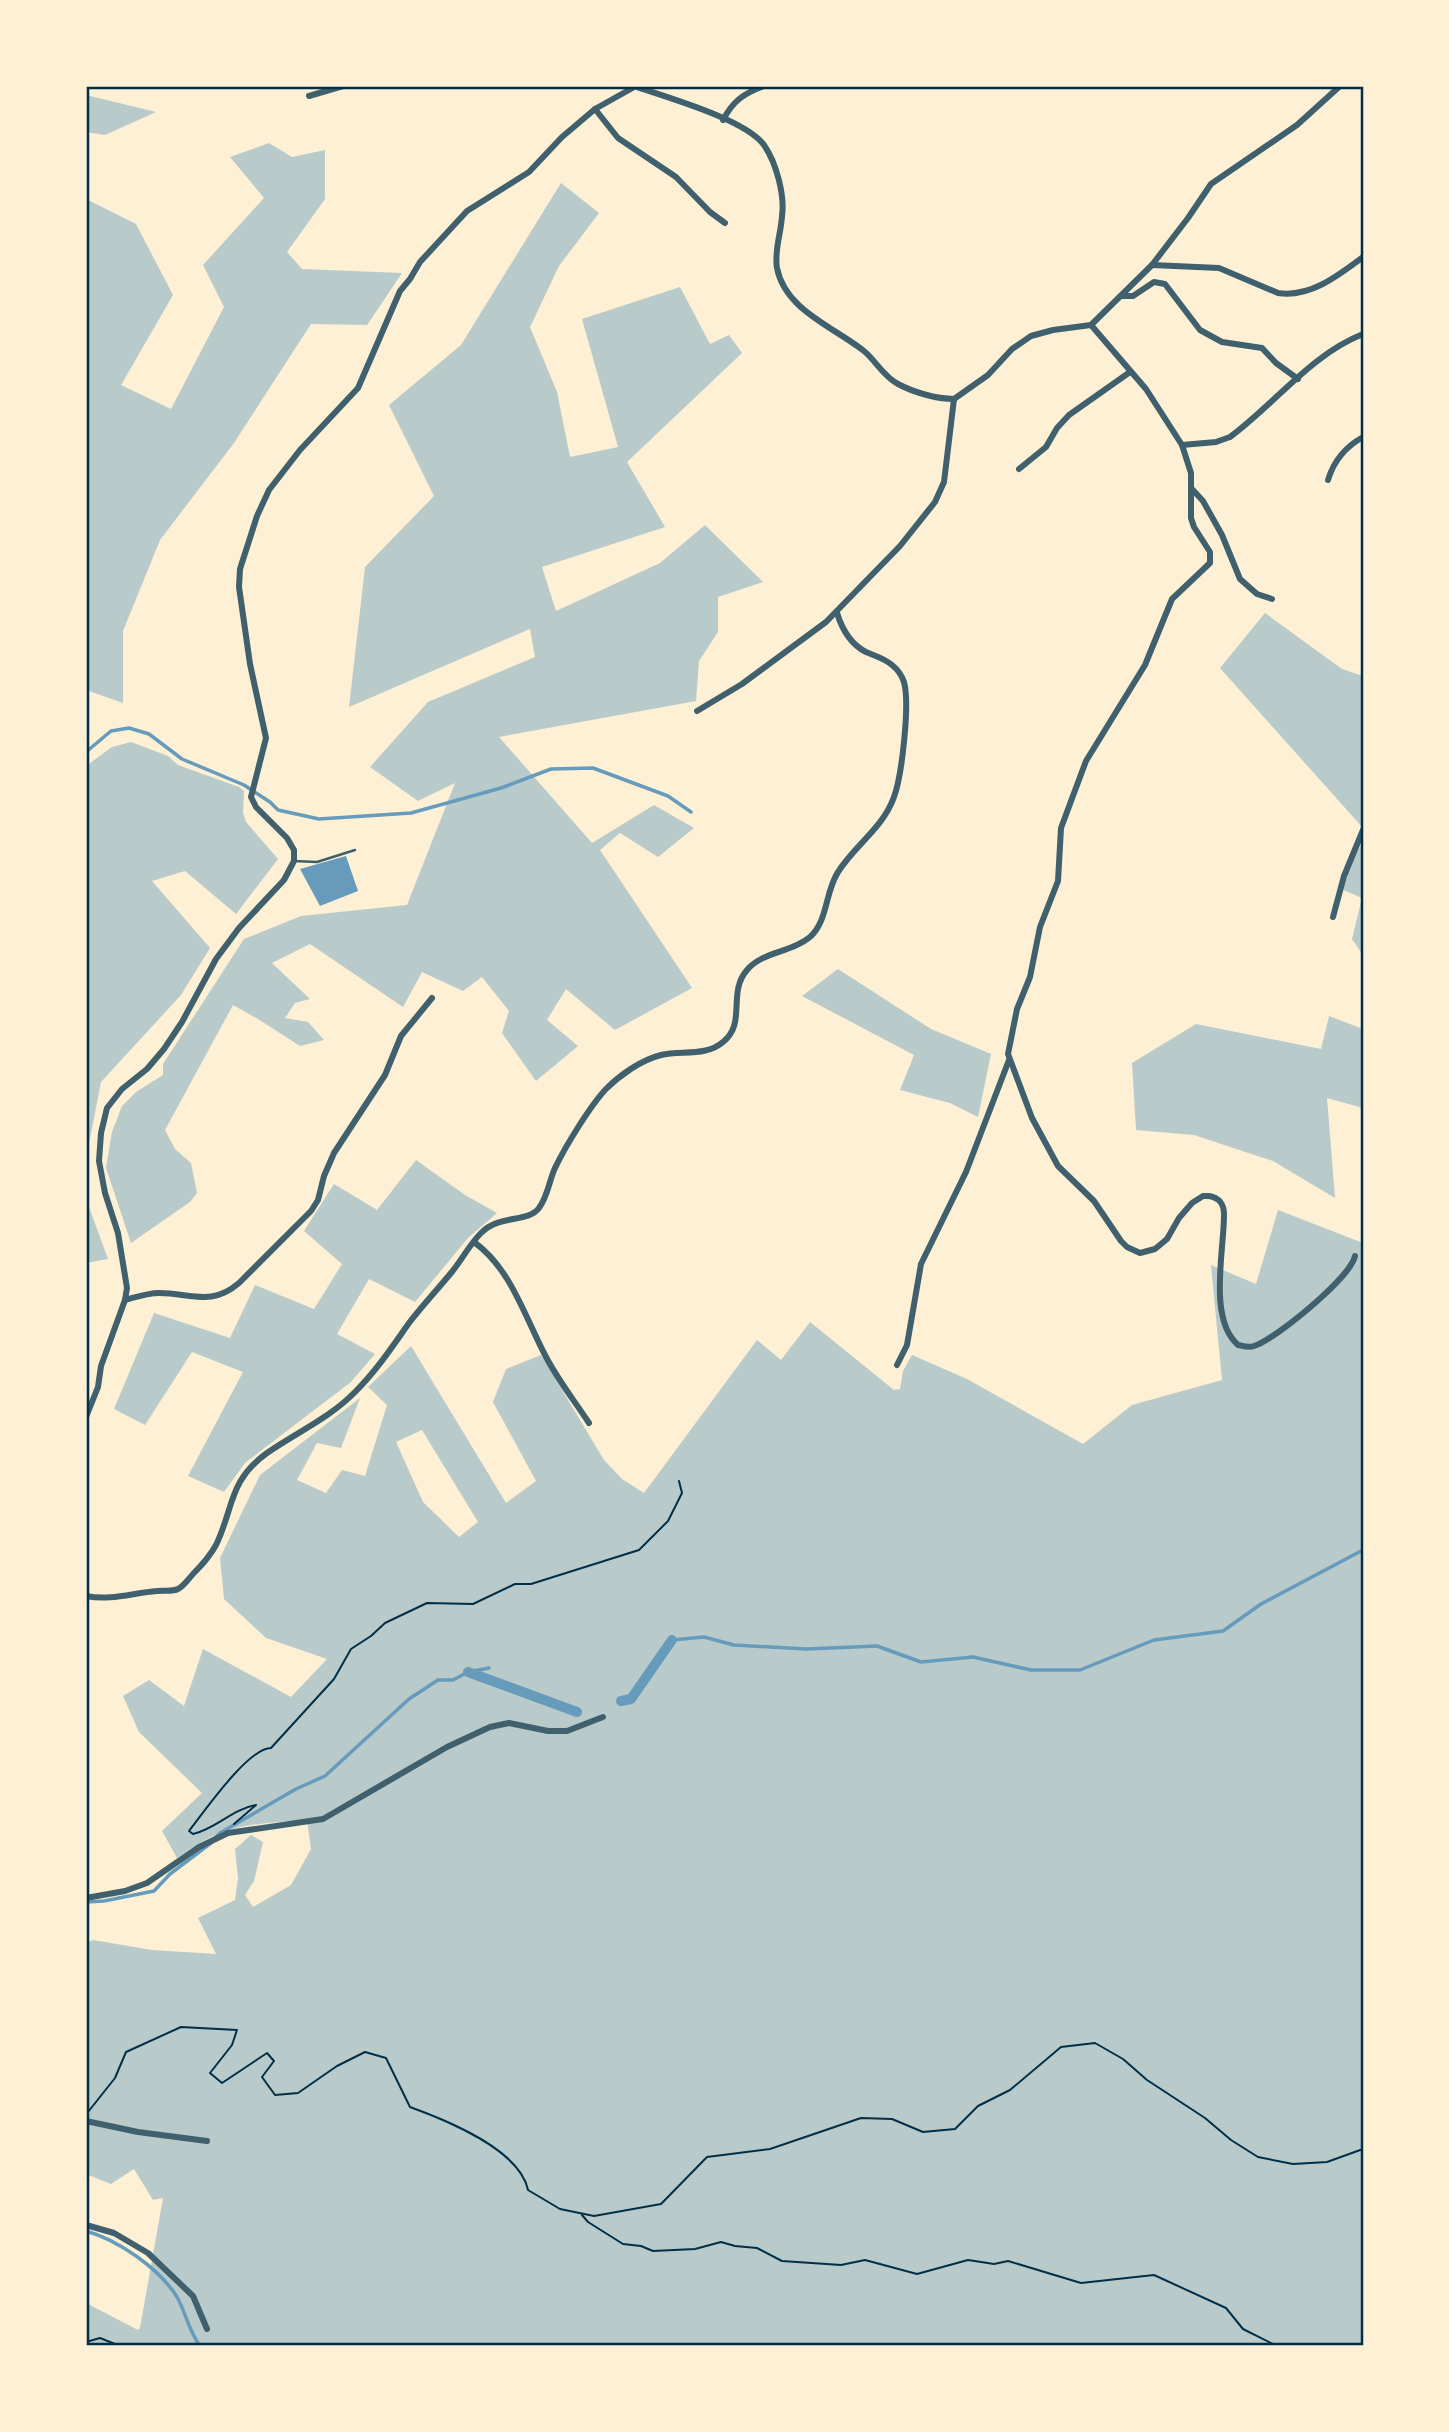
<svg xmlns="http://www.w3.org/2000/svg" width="1449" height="2432" viewBox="0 0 1449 2432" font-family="'Sofia Sans Condensed',sans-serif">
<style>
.green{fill:#b9caca;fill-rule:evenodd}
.water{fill:#669bbc}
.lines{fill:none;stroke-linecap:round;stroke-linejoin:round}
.stream{stroke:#669bbc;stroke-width:3.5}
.canal{stroke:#669bbc;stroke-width:10}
.path{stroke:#003049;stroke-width:2}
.service{stroke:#3f606c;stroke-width:2.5}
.minor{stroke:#3f606c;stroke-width:6}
.neatline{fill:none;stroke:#003049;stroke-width:2.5}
</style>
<rect width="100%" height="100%" fill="#fdf0d5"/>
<!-- green -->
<g class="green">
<polygon points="86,95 156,112 105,135 86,132"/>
<polygon points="269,143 292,157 325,150 325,199 287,252 302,269 402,273 367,325 311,324 234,443 160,540 123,631 123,703 86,690 86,199 136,224 173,295 121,385 171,409 224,307 203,265 264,198 230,157"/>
<polygon points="561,183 599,213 559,266 530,327 557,392 570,457 618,447 582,319 680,287 710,344 729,335 742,353 627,462 665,527 542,567 556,611 660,563 705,525 763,582 718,597 718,632 699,661 696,701 499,737 592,843 654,805 694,828 658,857 620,833 600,850 692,988 615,1030 566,989 547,1020 578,1046 536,1081 502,1033 509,1011 482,977 463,991 422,972 403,1007 310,944 272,963 310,999 295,1003 285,1018 308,1022 324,1040 300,1046 258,1019 233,1005 165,1130 175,1149 191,1163 197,1193 190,1202 131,1243 106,1168 112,1132 122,1106 136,1092 163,1075 163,1064 244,939 301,916 407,905 455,783 418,801 370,767 428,702 535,657 530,629 349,707 365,567 434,496 389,405 461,345"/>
<polygon points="1265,613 1342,669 1363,676 1363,828 1220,668"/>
<polygon points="131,742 168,756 178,765 239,787 244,791 243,813 246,822 278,859 236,914 185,871 152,881 210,948 181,995 101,1082 86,1159 86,766 112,747"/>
<polygon points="1363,842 1363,955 1352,939 1362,898 1343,890 1351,862"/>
<polygon points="838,969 931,1029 991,1054 978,1117 950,1103 900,1090 914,1055 802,996"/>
<polygon points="1329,1016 1363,1029 1363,1108 1327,1098 1335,1198 1273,1161 1194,1135 1136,1130 1132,1063 1196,1024 1321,1049"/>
<polygon points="416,1160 465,1195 497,1213 468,1238 415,1302 369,1279 337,1334 375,1354 351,1382 245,1463 224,1492 188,1476 243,1372 192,1352 145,1425 114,1409 154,1313 230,1338 255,1285 314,1309 342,1264 304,1231 334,1184 377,1210"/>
<polygon points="86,1199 108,1259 86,1263"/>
<path d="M1278 1210 1363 1243V2346H86V2303L138 2330 140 2328 163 2198 153 2200 134 2169 111 2184 86 2174V2086L89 2081 86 2080V1943L93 1940 152 1950 216 1954 198 1918 235 1900 238 1878 235 1849 251 1835 263 1842 254 1881 245 1895 253 1907 291 1885 311 1849 307 1820C279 1822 246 1823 220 1833 204 1839 190 1849 177 1858L162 1831 202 1793 139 1732 123 1696 149 1680 184 1706 203 1649 291 1697 327 1659 266 1638 224 1599 220 1558 260 1475 360 1398 341 1448 317 1443 297 1480 326 1493 342 1470 365 1476 387 1405 368 1387 411 1346 506 1503 536 1481 493 1402 506 1369 541 1355 604 1460 622 1479 644 1493 757 1340 781 1360 810 1322 894 1390 900 1389 903 1371 912 1355 967 1379 1083 1444 1132 1405 1222 1380 1211 1265 1256 1284ZM422 1430 478 1522 459 1537 423 1502 396 1442Z"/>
</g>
<!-- water -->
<polygon class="water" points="346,856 358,891 320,906 300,869"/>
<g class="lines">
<!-- stream -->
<g class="stream">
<polyline points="86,752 111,731 129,728 149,734 182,759 244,785 270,802 278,810 319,819 411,813 501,788 551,769 593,768 668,796 691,812"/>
<polyline points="672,1640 704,1637 734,1645 806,1649 877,1646 921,1662 973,1657 1031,1670 1080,1670 1154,1640 1223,1631 1261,1604 1363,1550"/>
<polyline points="216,1837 220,1833 296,1789 325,1776 409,1699 438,1680 453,1680 468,1672 489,1668"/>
<polyline points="86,1902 104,1901 154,1891 170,1874 211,1843"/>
<path d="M86 2231C118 2240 159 2268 177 2297 186 2313 188 2329 200 2346"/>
</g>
<!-- canal -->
<g class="canal">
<polyline points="468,1672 577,1712"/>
<polyline points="621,1701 631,1699 672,1640"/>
</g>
<!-- path -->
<g class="path">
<path d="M234 1824 256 1805C232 1809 216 1829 193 1834L189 1831C204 1812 248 1748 271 1748L334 1679 351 1649 371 1636 385 1623 427 1603 473 1604 515 1584H531L639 1550 668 1521 682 1493 679 1481"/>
<path d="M88 2112 115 2078 126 2052 181 2027 237 2030 232 2045 210 2073 222 2083 267 2053 274 2061 262 2077 275 2095 298 2093 337 2066 365 2052 386 2058 410 2107C446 2120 520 2150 528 2190L560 2209 594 2216 661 2204 707 2157 770 2149 861 2118 892 2119 923 2132 955 2129 978 2106 1010 2090 1061 2047 1095 2043 1123 2059 1147 2080 1205 2118 1231 2140 1258 2157 1293 2164 1327 2162 1363 2149"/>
<polyline points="582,2215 588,2222 623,2244 641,2246 653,2251 695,2249 721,2242 735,2246 757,2248 782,2261 841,2265 865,2260 917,2274 968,2260 994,2264 1008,2261 1081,2283 1154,2275 1226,2308 1243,2329 1277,2346"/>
<polyline points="86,2342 100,2338 120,2346"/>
</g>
<!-- service -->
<polyline class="service" points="294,861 317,862 355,850"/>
<!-- minor -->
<g class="minor">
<path d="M634 86C665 97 745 119 764 145 776 162 785 195 782 216 781 234 774 250 777 268 785 310 834 327 864 351 876 361 883 376 898 384 913 392 936 399 954 399L988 375 1012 349 1031 336 1053 330 1091 325 1146 389 1182 445 1191 473V518L1194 527 1210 552V563L1172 599 1145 665 1086 761 1061 828 1058 881 1040 927 1030 977 1017 1009 1008 1054 1032 1118 1058 1166 1094 1201 1121 1241 1127 1247 1140 1253 1155 1249 1167 1239 1179 1218 1192 1203 1203 1196H1209C1220 1198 1224 1204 1224 1215 1224 1251 1208 1319 1238 1345 1244 1346 1248 1348 1254 1346 1276 1339 1351 1277 1355 1256"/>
<polyline points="309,96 343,86"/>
<polyline points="595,109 618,138 676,177 710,212 725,223"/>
<path d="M723 120C733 101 744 93 764 86"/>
<path d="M1152 265 1219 268 1278 293C1310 298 1339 275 1363 257"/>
<polyline points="1122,296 1133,296 1154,282 1165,284 1200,330 1222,342 1262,348 1276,363 1298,379"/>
<polyline points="1091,325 1152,265 1188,218 1211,184 1297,125 1340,86"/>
<path d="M1182 445 1216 442 1230 437C1275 404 1310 355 1363 334"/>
<polyline points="1019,469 1046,447 1057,428 1069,415 1130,372"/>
<path d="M1328 480C1334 460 1345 447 1363 437"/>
<polyline points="1192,489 1203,501 1222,535 1240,579 1257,594 1272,599"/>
<polyline points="697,711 742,684 826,622 900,546 935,502 944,482 954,399"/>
<polyline points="1333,917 1344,876 1363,830"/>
<path d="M474 1242C511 1269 524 1315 545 1355 557 1379 574 1400 589 1423"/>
<path d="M125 1300C136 1297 148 1293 159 1293 191 1293 211 1307 239 1283L311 1211 318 1200 324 1176 334 1153 385 1075 401 1036 432 998"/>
<polyline points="897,1365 907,1345 921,1264 966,1172 1009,1060"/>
<polyline points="86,1417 98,1387 101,1366 125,1300 127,1288 118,1233 105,1193 99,1161 101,1133 107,1108 122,1089 147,1069 164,1049 182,1022 216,959 239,928 284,880 294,861 294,850 287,838 256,807 251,797 266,738 250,664 239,587 240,569 257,516 269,490 300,450 358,388 400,291 410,279 420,262 467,211 529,172 562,137 595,109 636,86"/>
<path d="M86 1596C111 1601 132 1593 157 1591 164 1590 172 1592 178 1589 184 1586 189 1578 193 1574 202 1565 210 1556 216 1545 234 1508 228 1481 267 1453 297 1432 330 1418 356 1391 377 1370 392 1347 409 1323 422 1306 437 1290 451 1273 462 1260 469 1245 481 1233 500 1214 528 1223 539 1208 548 1196 549 1181 555 1168 565 1147 590 1106 606 1089 620 1075 641 1060 661 1055 681 1050 706 1057 723 1042 747 1023 727 993 747 970 763 951 791 953 810 937 828 921 825 892 838 872 855 845 883 828 894 797 902 775 910 704 904 682 902 676 897 669 892 665 884 658 875 656 866 652 850 644 842 629 837 613"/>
<polyline points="86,1898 125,1891 147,1883 199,1847 228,1833 323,1819 447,1747 490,1727 509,1723 548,1731 567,1731 603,1717"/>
<polyline points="86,2121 138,2132 207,2141"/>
<polyline points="86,2225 114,2233 148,2253 193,2296 207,2329"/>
</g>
</g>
<!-- border -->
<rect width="1449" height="2432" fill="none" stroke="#fdf0d5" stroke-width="175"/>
<rect x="88" y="88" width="1274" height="2256" class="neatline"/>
</svg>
